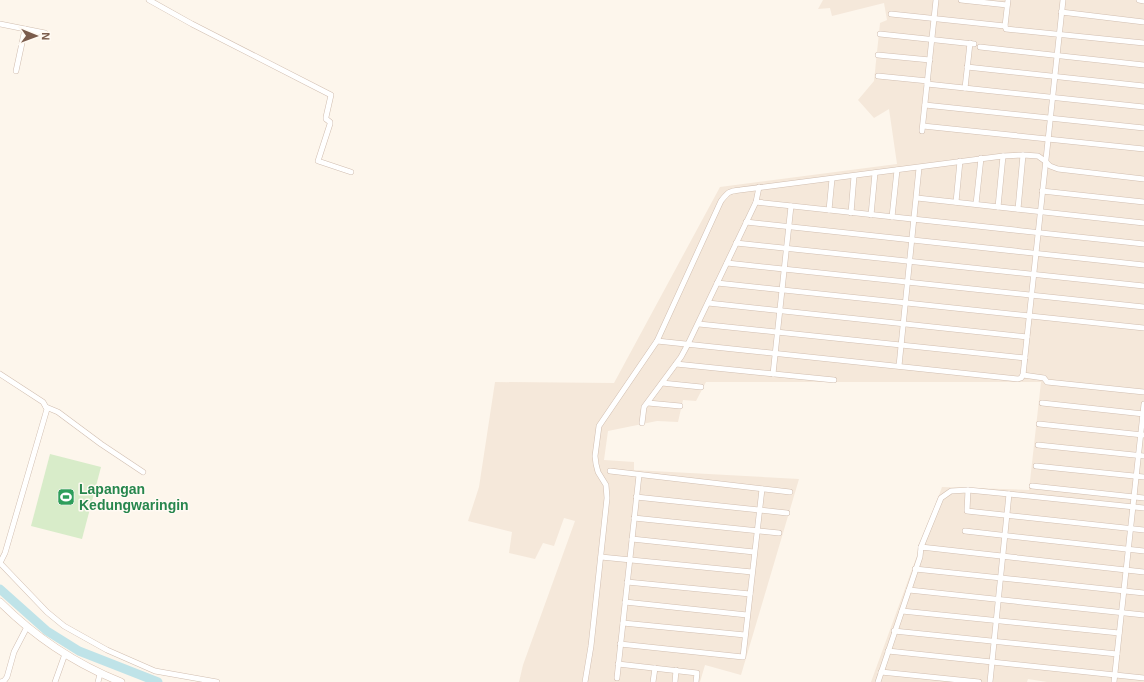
<svg xmlns="http://www.w3.org/2000/svg" width="1144" height="682" viewBox="0 0 1144 682" font-family="Arial,sans-serif">
<style>
.residential{fill:#f5e8da}
.pitch{fill:#d8ecc9}
.lines{fill:none;stroke-linecap:round;stroke-linejoin:round}
.river{stroke:#bfe3e8;stroke-width:9}
.street-casing{stroke:#d1beb0;stroke-width:6}
.secondary-casing{stroke:#d6c0b0;stroke-width:8}
.street{stroke:#fff;stroke-width:5}
.secondary{stroke:#fff;stroke-width:7}
.labels{text-anchor:middle;dominant-baseline:central;stroke-width:3;stroke-linejoin:round;paint-order:stroke}
.leisure-label{font-size:14px;font-weight:bold;fill:#27864d;stroke:#fffaf3;text-anchor:start}
</style>
<rect width="100%" height="100%" fill="#fdf6ec"/>
<!-- residential -->
<polygon class="residential" points="823,0 1144,0 1144,682 1047,682 1028,679 1027,682 871,682 942,487 1029,490 1041,382 706,382 696,401 683,400 678,422 657,421 608,431 604,460 634,462 634,470 799,479 741,675 705,665 700,682 519,682 523,665 575,521 564,518 554,546 543,543 535,559 509,553 512,532 468,521 479,487 495,382 614,383 720,187 897,164 889,109 874,118 858,100 874,81 880,23 887,20 884,3 832,16 830,8 818,9"/>
<!-- pitch -->
<polygon class="pitch" points="50,454 101,467 82,539 31,526"/>
<g class="lines">
<!-- river -->
<polyline class="river" points="0,589 47,631 79,651 158,682"/>
<defs>
<g id="street">
<polyline points="149,0 192,24 331,95 326,117 326,119 330,122 330,124 318,161 351,172"/>
<polyline points="961,0 1007,5"/>
<polyline points="1008,0 1005,26 1006,29 1144,43"/>
<polyline points="1139,0 1144,1"/>
<polyline points="1061,12 1144,22"/>
<polyline points="891,14 1005,26"/>
<polyline points="0,24 45,33"/>
<polyline points="880,34 974,44"/>
<polyline points="980,47 1144,65"/>
<polyline points="878,55 930,60"/>
<polyline points="967,67 1144,86"/>
<polyline points="16,71 25,29"/>
<polyline points="878,76 928,81"/>
<polyline points="927,84 1144,107"/>
<polyline points="965,88 970,43"/>
<polyline points="925,105 1144,128"/>
<polyline points="923,126 1144,149"/>
<polyline points="922,131 936,0"/>
<polyline points="1042,191 1144,202"/>
<polyline points="917,198 1144,223"/>
<polyline points="756,202 1144,244"/>
<polyline points="956,202 960,161"/>
<polyline points="976,204 981,158"/>
<polyline points="998,207 1003,156"/>
<polyline points="1018,209 1023,155"/>
<polyline points="829,210 832,179"/>
<polyline points="851,213 854,176"/>
<polyline points="871,215 875,173"/>
<polyline points="892,217 897,170"/>
<polyline points="746,222 1144,265"/>
<polyline points="736,243 1144,286"/>
<polyline points="727,263 1144,307"/>
<polyline points="717,283 1144,328"/>
<polyline points="708,303 1027,337"/>
<polyline points="699,324 1025,358"/>
<polyline points="657,341 1018,379 1021,378 1023,375 1044,378 1047,382 1144,392"/>
<polyline points="676,364 834,380"/>
<polyline points="899,366 919,168"/>
<polyline points="0,374 43,402 47,409 5,553 0,563"/>
<polyline points="773,374 791,206"/>
<polyline points="1023,375 1063,0"/>
<polyline points="662,383 701,387"/>
<polyline points="648,403 680,406"/>
<polyline points="1042,403 1144,414"/>
<polyline points="46,407 58,412 101,444 143,472"/>
<polyline points="642,423 644,407 681,357 688,344 756,202 759,187"/>
<polyline points="1039,424 1143,435"/>
<polyline points="1038,445 1144,456"/>
<polyline points="1036,466 1144,477"/>
<polyline points="610,471 790,492"/>
<polyline points="1032,486 1144,498"/>
<polyline points="968,490 967,511 1144,530"/>
<polyline points="636,497 787,513"/>
<polyline points="634,518 779,533"/>
<polyline points="965,531 1144,551"/>
<polyline points="632,539 754,552"/>
<polyline points="921,547 941,498 951,491 968,490 1009,494 1144,508"/>
<polyline points="601,557 752,572"/>
<polyline points="0,563 47,612 64,626 107,650 155,671 217,682"/>
<polyline points="915,569 1144,593"/>
<polyline points="627,582 750,594"/>
<polyline points="909,590 1144,615"/>
<polyline points="625,602 747,615"/>
<polyline points="902,611 1119,633"/>
<polyline points="623,623 745,635"/>
<polyline points="894,631 1117,654"/>
<polyline points="620,644 743,657 762,489"/>
<polyline points="888,651 1144,678"/>
<polyline points="618,664 697,673 696,682"/>
<polyline points="881,672 979,682"/>
<polyline points="617,678 639,475"/>
<polyline points="0,682 4,681 7,677 14,652 27,627"/>
<polyline points="55,682 65,654"/>
<polyline points="98,682 100,674"/>
<path d="M585 682 591 646 607 498 606 485 598 472 596 464 595 456 599 426 657 341 721 201C728 192 729 191 740 190L1003 156 1023 155 1038 156 1045 161 1050 166 1058 169 1144 179"/>
<polyline points="653,682 655,668"/>
<polyline points="675,682 676,670"/>
<polyline points="878,682 920,557 921,547 1144,572"/>
<polyline points="990,682 1009,494"/>
<polyline points="1114,682 1144,404"/>
</g>
<path id="secondary" d="M0 602C35 637 76 664 121 682"/>
</defs>
<!-- street casing -->
<use href="#street" class="street-casing"/>
<!-- secondary casing -->
<use href="#secondary" class="secondary-casing"/>
<!-- street -->
<use href="#street" class="street"/>
<!-- secondary -->
<use href="#secondary" class="secondary"/>
</g>
<!-- icons -->
<defs>
<symbol id="stadium-square" viewBox="-11 -11 22 22"><rect x="-9" y="-9" width="18" height="18" rx="4" fill="#2e9e5b" stroke="#fffaf3"/><path d="M0-5a6.5 5 0 1 0 0 10a6.5 5 0 1 0 0-10ZM-3.5-1.8h7v3.6h-7Z" fill="#fff"/></symbol>
</defs>
<g fill-rule="evenodd">
<use href="#stadium-square" x="56" y="487" width="20" height="20"/>
</g>
<g class="labels">
<!-- leisure labels -->
<g class="leisure-label">
<text x="79" y="489">Lapangan<tspan x="79" dy="16">Kedungwaringin</tspan></text>
</g>
</g>
<!-- north arrow -->
<g transform="translate(36 36) rotate(91)" stroke="#fffaf3" stroke-width="3" paint-order="stroke">
<path d="M0-3L7 15L0 10L-7 15Z" fill="#7a5c4d"/>
<text y="-6" font-size="11" font-weight="bold" text-anchor="middle" fill="#7a5c4d">N</text>
</g>
</svg>
